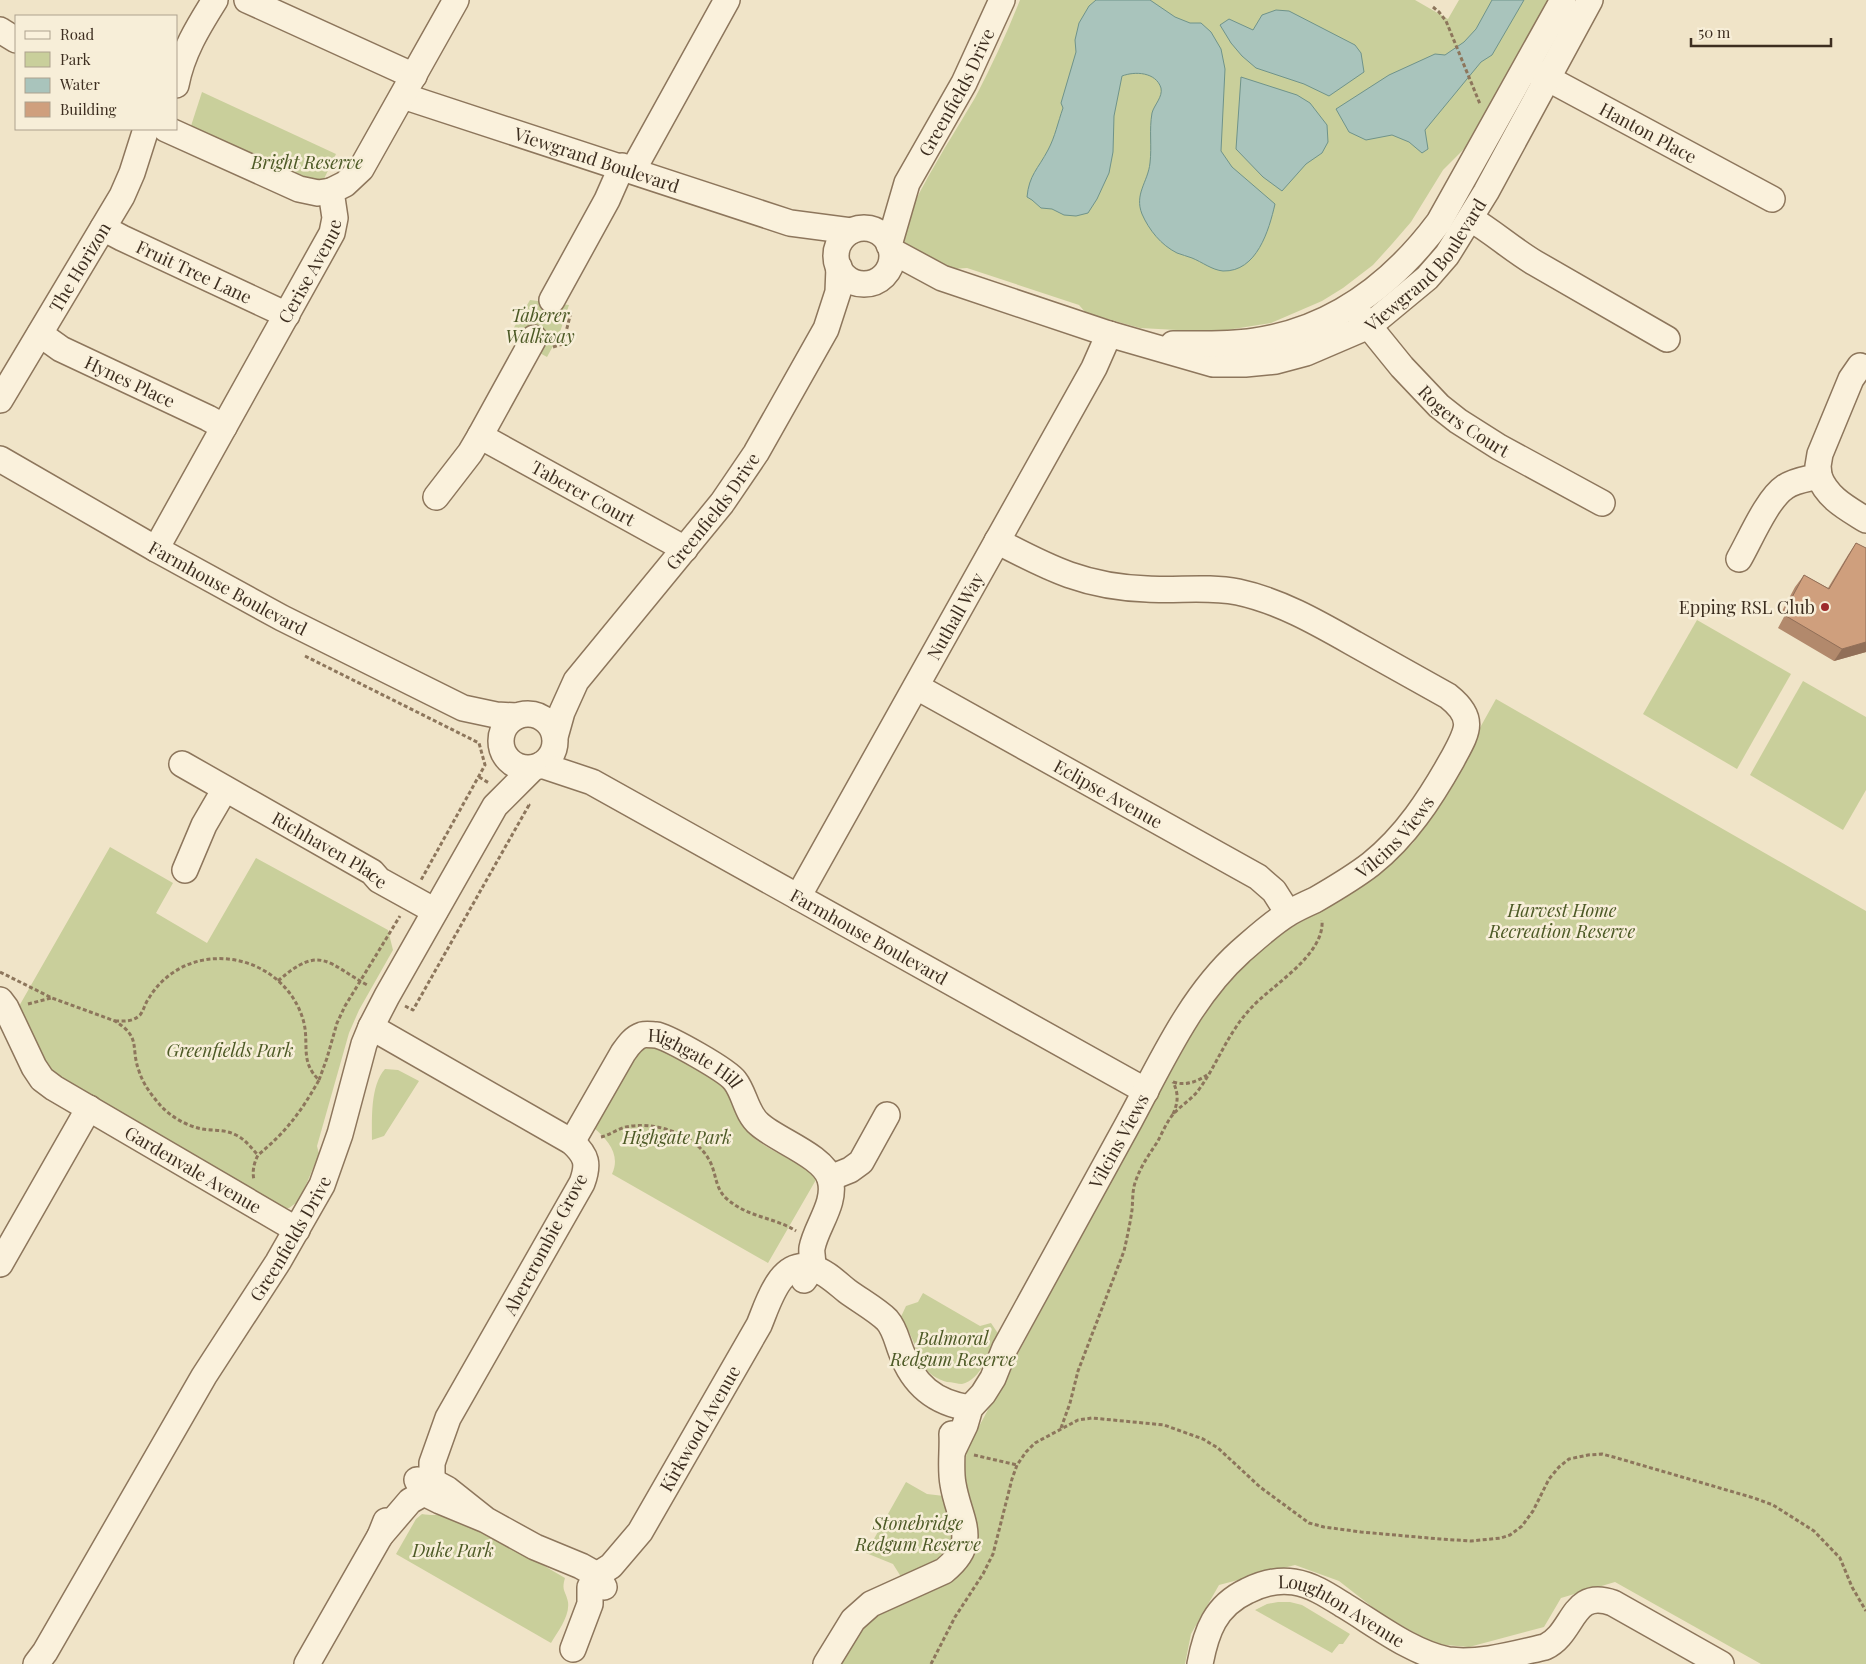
<svg xmlns="http://www.w3.org/2000/svg" width="1866" height="1664" viewBox="0 0 1866 1664" font-family="'Playfair Display',serif">
<style>
.green{fill:#c9cf9b}
.water{fill:#a9c4bc;stroke:#6f938a}
.lines{fill:none;stroke-linecap:round;stroke-linejoin:round}
.minor-casing{stroke:#8d765c;stroke-width:28}
.path{stroke:#8d765c;stroke-width:3;stroke-dasharray:4 2.5;stroke-linecap:butt}
.minor{stroke:#faf1dc;stroke-width:25}
.wall{fill:#b2896c}
.shaded-wall{fill:#916f58}
.building{fill:#cf9f7d;stroke:#916f58}
.poi-dot{fill:#9e2a2b;stroke:#f7eed8;stroke-width:2}
.labels{text-anchor:middle;dominant-baseline:central;stroke-width:5;stroke-linejoin:round;paint-order:stroke}
.street-label{font-size:18px;fill:#3d2e20;stroke:#f7eed8}
.park-label{font-size:18px;font-style:italic;fill:#4d5a26;stroke:#f7eed8}
.poi-label{font-size:18px;fill:#3d2e20;stroke:#f7eed8;text-anchor:end}
</style>
<rect width="100%" height="100%" fill="#f0e4c8"/>
<!-- green -->
<g class="green">
<path d="M1020 0H1415L1448 19 1459 0H1553L1468 145 1443 170 1411 222 1392 244 1373 265 1343 288 1322 301 1271 323 1214 332 1140 328 1086 313 1079 305 967 268C962 268 957 269 952 269 939 267 904 251 903 237 902 213 961 123 976 96 992 65 1007 33 1020 0Z"/>
<polygon points="202,92 336,154 322,183 314,183 190,129"/>
<polygon points="530,300 569,305 559,335 547,357 509,336"/>
<polygon points="1697,620 1791,674 1737,769 1643,714"/>
<polygon points="1803,681 1866,717 1866,790 1843,830 1750,775"/>
<path d="M1496 699 1866 911V1664H1761L1615 1582 1561 1598 1544 1627 1469 1647 1434 1644 1380 1613 1339 1581 1295 1565 1219 1585 1191 1634 1185 1664H840C849 1649 857 1632 871 1620 899 1597 958 1592 973 1556 986 1521 956 1487 968 1447L1104 1193 1193 1032 1220 993 1251 959 1284 932 1335 902 1392 861 1413 843 1428 821Z"/>
<polygon points="110,847 173,883 156,913 207,943 256,858 388,930 393,950 359,1010 349,1033 317,1146 319,1154 303,1192 296,1203 289,1208 280,1208 60,1079 44,1065 18,1008"/>
<path d="M652 1047 662 1049C677 1057 719 1077 727 1090 736 1104 738 1121 750 1134 769 1153 798 1159 817 1178L768 1263 612 1174C621 1155 608 1140 594 1128L631 1062 642 1049Z"/>
<path d="M385 1069 398 1070 419 1081 384 1136 372 1140C372 1119 370 1086 385 1069Z"/>
<path d="M923 1293 980 1326 991 1323 999 1335C992 1349 980 1381 962 1384 958 1384 952 1382 947 1382 938 1380 927 1373 922 1364 914 1349 914 1332 899 1321L906 1306 918 1302Z"/>
<polygon points="906,1482 927,1494 944,1496 955,1540 942,1563 903,1580 893,1564 866,1553"/>
<path d="M422 1514C433 1516 445 1514 457 1515L565 1578C561 1591 566 1591 568 1602 570 1616 558 1631 551 1643L396 1554 416 1519Z"/>
<polygon points="1278,1602 1290,1602 1302,1605 1350,1634 1343,1644 1339,1644 1332,1653 1255,1610 1267,1604"/>
</g>
<!-- water -->
<g class="water">
<path d="M1096 0H1150L1175 17 1190 23H1201L1211 32 1221 49 1225 69 1221 151 1232 167 1275 204C1269 230 1257 272 1223 271 1212 270 1202 262 1192 258 1187 256 1182 255 1177 253 1161 245 1149 230 1142 214 1134 194 1148 182 1150 163 1152 146 1149 130 1152 113 1154 105 1163 97 1161 88 1156 72 1135 71 1122 76L1114 116 1113 152 1109 173 1097 199 1088 213 1076 216 1064 215 1052 209 1041 208 1032 200 1027 197C1029 175 1038 169 1048 150 1055 137 1058 122 1063 108L1061 103 1076 52 1075 40 1079 23 1089 6Z"/>
<polygon points="1492,0 1524,0 1492,55 1481,62 1425,130 1428,149 1422,153 1409,142 1392,135 1366,140 1349,132 1336,109 1389,75 1435,54 1445,55 1464,42 1476,29"/>
<polygon points="1276,10 1289,11 1355,45 1361,53 1364,72 1329,96 1304,84 1256,68 1242,56 1231,43 1220,25 1229,19 1253,30 1262,15"/>
<polygon points="1241,77 1297,95 1310,103 1327,125 1328,142 1322,153 1306,164 1282,191 1263,177 1236,149"/>
</g>
<g class="lines">
<defs>
<g id="minor">
<polyline points="247,0 414,76"/>
<polyline points="0,30 16,40"/>
<path id="s1" d="M1532 70 1772 199"/>
<path d="M176 85C182 53 198 27 215 0"/>
<path id="s2" d="M403 96 790 223 851 231"/>
<polyline points="166,129 299,189 318,193 331,191"/>
<polyline points="633,170 727,0"/>
<path d="M1471 219C1493 232 1513 250 1535 263L1667 339"/>
<path id="s3" d="M103 228 122 238 287 315"/>
<circle cx="864" cy="256" r="28"/>
<path id="s4" d="M889 245 907 183 964 83 1002 0"/>
<path id="s5" d="M892 251 942 278 1109 334 1213 364H1245L1276 361 1306 353 1369 326 1427 278 1447 255 1486 192 1590 0"/>
<polyline points="552,300 607,200 622,166"/>
<path id="s6" d="M1359 314 1402 367 1439 406 1458 421 1499 447 1602 503"/>
<path id="s7" d="M40 334 61 349 208 418 224 427"/>
<path d="M1173 344C1200 344 1227 345 1254 341 1333 330 1392 285 1439 222L1563 0"/>
<path id="s8" d="M0 400 122 196 132 173 146 129"/>
<path id="s9" d="M480 436 685 549"/>
<path id="s10" d="M0 459 156 549 282 618 463 708 496 715 517 716"/>
<path d="M1819 476C1827 498 1847 508 1866 520"/>
<polyline points="436,497 470,453 480,436 534,338"/>
<path id="s11" d="M156 549 332 233 335 218 331 191 345 184 361 169 456 0"/>
<path d="M1739 559C1750 540 1767 499 1785 487 1795 480 1808 479 1819 476L1818 466 1820 454 1851 379 1860 366"/>
<path id="s12" d="M917 687 1258 877 1274 891 1288 913"/>
<circle cx="528" cy="741" r="27"/>
<path id="s13" d="M555 737 562 712 576 681 722 503 756 453 826 329 838 292 839 267"/>
<path id="s14" d="M182 764 372 872 379 880 435 911"/>
<path id="s15" d="M541 765 592 782 1146 1091"/>
<polyline points="185,870 204,825 225,789"/>
<path id="s16" d="M798 897 1094 368 1109 334"/>
<path id="s17" d="M0 1000 6 1008 34 1067 42 1079 54 1088 297 1230"/>
<path d="M371 1027 572 1142C587 1156 589 1164 582 1183L448 1418 432 1463V1481L424 1493 410 1501 380 1536"/>
<path id="s18" d="M572 1142 623 1053C628 1046 633 1038 642 1035 646 1034 653 1035 657 1035 671 1039 727 1070 735 1081 745 1094 746 1113 759 1124 776 1140 824 1156 830 1179 837 1203 816 1226 812 1248 811 1254 814 1261 812 1267 811 1271 806 1277 804 1280"/>
<polyline points="830,1178 850,1170 861,1162 887,1115"/>
<polyline points="0,1264 89,1108"/>
<path id="s19" d="M953 1450 965 1425 970 1408 983 1394 993 1378 1005 1348C1047 1272 1088 1197 1129 1122 1161 1063 1190 997 1240 952 1255 939 1272 923 1289 913 1297 908 1306 904 1315 900 1334 889 1353 878 1371 864 1406 836 1430 799 1452 760 1467 732 1477 719 1448 696 1417 679 1386 661 1355 644 1318 623 1280 601 1238 592 1207 586 1177 591 1147 589 1086 587 1050 569 997 541"/>
<polyline points="486,1520 447,1489 432,1481 417,1480 424,1493 440,1501 486,1520 535,1547 581,1566 597,1575 604,1587"/>
<path id="s20" d="M573 1649 590 1604V1587L597 1575 611 1566 640 1532 759 1325C768 1304 780 1258 812 1268 825 1271 837 1283 847 1291 859 1300 877 1310 887 1320 895 1329 897 1341 901 1351 913 1385 935 1403 970 1408"/>
<path id="s21" d="M36 1664 45 1652 204 1376 278 1262 322 1185 340 1134 364 1044 371 1027 387 996 495 806 533 768"/>
<polyline points="307,1664 380,1536 386,1521"/>
<path d="M826 1664 853 1620 871 1604 944 1571C981 1541 959 1521 953 1484 950 1468 953 1450 952 1434"/>
<path id="s22" d="M1200 1664C1206 1632 1215 1606 1247 1591 1261 1584 1277 1579 1294 1582 1313 1585 1329 1596 1345 1606 1378 1626 1411 1652 1448 1660 1480 1664 1514 1654 1545 1647 1575 1633 1571 1588 1613 1603L1721 1664"/>
</g>
</defs>
<!-- minor casing -->
<use href="#minor" class="minor-casing"/>
<!-- path -->
<g class="path">
<polyline points="1433,7 1439,12 1446,21 1480,104"/>
<polyline points="553,347 563,344 571,312"/>
<polyline points="305,656 479,743 485,765 421,880"/>
<polyline points="479,777 489,783"/>
<path d="M0 972 52 998 115 1021C142 1038 130 1047 139 1071 143 1084 152 1096 161 1106 171 1117 187 1126 202 1129 213 1131 225 1129 236 1135 245 1139 251 1148 258 1155 254 1163 252 1171 254 1180"/>
<path d="M278 981C321 943 328 964 369 986"/>
<polyline points="28,1004 51,998"/>
<polyline points="405,1006 413,1010 529,805 527,805"/>
<path d="M115 1021C124 1021 133 1022 140 1015 144 1010 145 1003 149 998 161 978 181 964 204 960 248 952 293 979 304 1023 309 1045 300 1062 319 1080 301 1112 286 1132 258 1155"/>
<polyline points="319,1080 327,1058 337,1023 345,1006 400,916"/>
<path d="M1173 1082C1186 1086 1196 1082 1207 1075"/>
<path d="M1173 1114C1178 1103 1179 1094 1173 1082"/>
<path d="M601 1137C610 1135 617 1129 626 1127 653 1121 693 1133 708 1158 717 1172 714 1188 727 1199 749 1218 774 1217 796 1231"/>
<path d="M1061 1428 1070 1403 1078 1371 1124 1251C1127 1238 1130 1224 1132 1210 1133 1200 1132 1190 1136 1180 1141 1166 1150 1153 1158 1141 1162 1133 1166 1124 1171 1117 1179 1106 1192 1100 1200 1088 1219 1061 1227 1034 1251 1008 1272 985 1325 955 1322 920"/>
<polyline points="974,1455 1017,1465"/>
<polyline points="931,1664 955,1617 983,1574 993,1554 1012,1479 1017,1465 1026,1452 1035,1443 1078,1420 1092,1418 1164,1425 1203,1439 1218,1448 1260,1487 1309,1523 1324,1527 1361,1532 1440,1539 1471,1541 1501,1538 1510,1535 1522,1526 1533,1511 1549,1479 1559,1467 1569,1459 1588,1455 1602,1454 1617,1458 1754,1498 1773,1505 1814,1531 1840,1558 1852,1587 1866,1611"/>
</g>
<!-- minor -->
<use href="#minor" class="minor"/>
</g>
<!-- wall -->
<polygon class="wall" points="1856,543 1866,548 1866,652 1834,661 1778,628 1785,615 1781,613 1795,587 1804,575 1828,588 1848,555"/>
<!-- shaded-wall -->
<polygon class="shaded-wall" points="1866,642 1866,652 1834,661 1842,649"/>
<!-- building -->
<polygon class="building" points="1856,543 1866,548 1866,642 1842,649 1786,616 1793,603 1790,601 1804,575 1829,589"/>
<!-- markers -->
<circle class="poi-dot" cx="1825" cy="607" r="5"/>
<g class="labels">
<!-- street labels -->
<g class="street-label">
<text stroke="none"><textPath href="#s4" startOffset="168">Greenfields Drive</textPath></text>
<text stroke="none"><textPath href="#s1" startOffset="132">Hanton Place</textPath></text>
<text stroke="none"><textPath href="#s2" startOffset="204">Viewgrand Boulevard</textPath></text>
<text stroke="none"><textPath href="#s5" startOffset="588">Viewgrand Boulevard</textPath></text>
<text stroke="none"><textPath href="#s8" startOffset="155">The Horizon</textPath></text>
<text stroke="none"><textPath href="#s11" startOffset="318">Cerise Avenue</textPath></text>
<text stroke="none"><textPath href="#s3" startOffset="101">Fruit Tree Lane</textPath></text>
<text stroke="none"><textPath href="#s7" startOffset="102">Hynes Place</textPath></text>
<text stroke="none"><textPath href="#s6" startOffset="151">Rogers Court</textPath></text>
<text stroke="none"><textPath href="#s9" startOffset="118">Taberer Court</textPath></text>
<text stroke="none"><textPath href="#s13" startOffset="278">Greenfields Drive</textPath></text>
<text stroke="none"><textPath href="#s10" startOffset="262">Farmhouse Boulevard</textPath></text>
<text stroke="none"><textPath href="#s16" startOffset="322">Nuthall Way</textPath></text>
<text stroke="none"><textPath href="#s12" startOffset="219">Eclipse Avenue</textPath></text>
<text stroke="none"><textPath href="#s19" startOffset="772">Vilcins Views</textPath></text>
<text stroke="none"><textPath href="#s14" startOffset="171">Richhaven Place</textPath></text>
<text stroke="none"><textPath href="#s15" startOffset="371">Farmhouse Boulevard</textPath></text>
<text stroke="none"><textPath href="#s18" startOffset="188">Highgate Hill</textPath></text>
<text stroke="none"><textPath href="#s19" startOffset="352">Vilcins Views</textPath></text>
<text stroke="none"><textPath href="#s17" startOffset="266">Gardenvale Avenue</textPath></text>
<text stroke="none"><textPath href="#s21" startOffset="496">Greenfields Drive</textPath></text>
<text transform="translate(545 1244) rotate(-62)">Abercrombie Grove</text>
<text stroke="none"><textPath href="#s20" startOffset="260">Kirkwood Avenue</textPath></text>
<text stroke="none"><textPath href="#s22" startOffset="194">Loughton Avenue</textPath></text>
</g>
<!-- park labels -->
<g class="park-label">
<text x="307" y="162">Bright Reserve</text>
<text x="540" y="315">Taberer<tspan x="540" dy="21">Walkway</tspan></text>
<text x="1562" y="910">Harvest Home<tspan x="1562" dy="21">Recreation Reserve</tspan></text>
<text x="230" y="1050">Greenfields Park</text>
<text x="677" y="1137">Highgate Park</text>
<text x="953" y="1338">Balmoral<tspan x="953" dy="21">Redgum Reserve</tspan></text>
<text x="918" y="1523">Stonebridge<tspan x="918" dy="21">Redgum Reserve</tspan></text>
<text x="453" y="1550">Duke Park</text>
</g>
<!-- poi labels -->
<g class="poi-label">
<text x="1815" y="607">Epping RSL Club</text>
</g>
</g>
<!-- legend -->
<rect x="15" y="15" width="162" height="115" fill="#f7eed8" stroke="#ada18e"/>
<rect x="25" y="31" width="25" height="8" fill="#faf1dc" stroke="#ada18e"/>
<text x="60" y="40" font-size="15" fill="#3d2e20">Road</text>
<rect x="25" y="52" width="25" height="15" fill="#c9cf9b" stroke="#ada18e"/>
<text x="60" y="65" font-size="15" fill="#3d2e20">Park</text>
<rect x="25" y="78" width="25" height="15" fill="#a9c4bc" stroke="#ada18e"/>
<text x="60" y="90" font-size="15" fill="#3d2e20">Water</text>
<rect x="25" y="102" width="25" height="15" fill="#cf9f7d" stroke="#ada18e"/>
<text x="60" y="115" font-size="15" fill="#3d2e20">Building</text>
<!-- scale -->
<path d="M1691 38v8h140v-8" fill="none" stroke="#3d2e20" stroke-width="2.5"/>
<text x="1698" y="38" font-size="15" fill="#3d2e20" stroke="#f7eed8" stroke-width="4" paint-order="stroke">50 m</text>
</svg>
